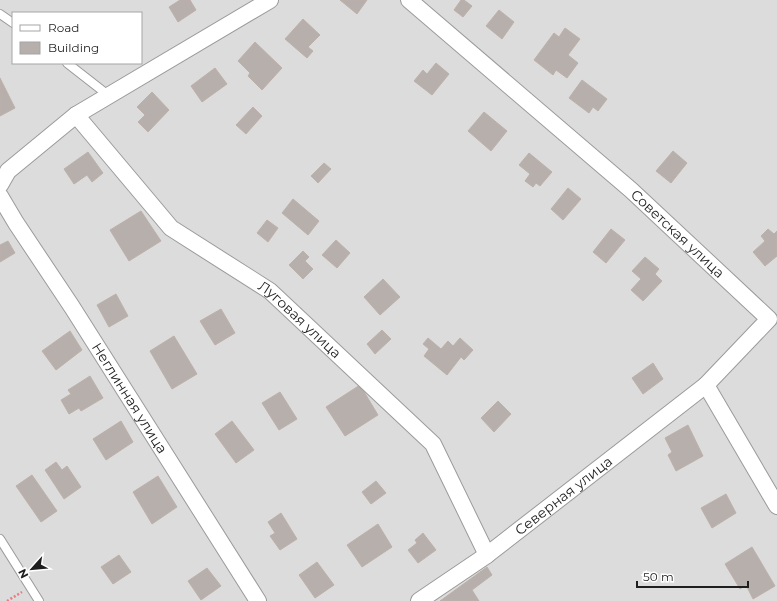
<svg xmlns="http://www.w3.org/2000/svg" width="777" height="601" viewBox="0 0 777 601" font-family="Montserrat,sans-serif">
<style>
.residential{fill:#dcdcdc;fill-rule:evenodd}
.building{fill:#b7afac;stroke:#beb0aa}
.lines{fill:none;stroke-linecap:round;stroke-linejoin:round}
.service-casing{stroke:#9b9b9b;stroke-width:10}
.minor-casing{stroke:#9b9b9b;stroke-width:18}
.path{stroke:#ea7b80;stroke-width:2.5;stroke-dasharray:2 2;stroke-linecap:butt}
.service{stroke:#fff;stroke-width:8}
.minor{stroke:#fff;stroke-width:16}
.labels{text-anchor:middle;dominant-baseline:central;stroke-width:3;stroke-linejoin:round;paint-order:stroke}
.street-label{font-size:14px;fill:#1e1e1e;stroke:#fff}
</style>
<rect width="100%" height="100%" fill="#eeeae6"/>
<!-- residential -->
<path class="residential" d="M0 0H777V601H0ZM13 13H141V63H13Z"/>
<!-- building -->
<g class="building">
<polygon points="180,0 190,0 196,10 178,22 169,7"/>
<polygon points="340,0 367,0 357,14"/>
<polygon points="461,0 464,0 472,6 463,17 454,10"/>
<polygon points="499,10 514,22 502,39 486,26"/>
<polygon points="303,19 320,35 308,47 313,51 307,58 285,39"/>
<polygon points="565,28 580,39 568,55 578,63 567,78 556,70 553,75 534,60 554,33 559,37"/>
<polygon points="255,42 282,68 262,90 248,76 250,73 238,61"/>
<polygon points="436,63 449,74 432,95 414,81 423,70 427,74"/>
<polygon points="215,68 227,84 202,102 191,86"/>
<polygon points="0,78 15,108 0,116"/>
<polygon points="582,80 607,99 598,111 593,107 589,113 569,98"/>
<polygon points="152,92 169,110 148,132 138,122 145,115 137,107"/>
<polygon points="253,107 262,116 246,134 236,125"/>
<polygon points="484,112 507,131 491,151 468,131"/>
<polygon points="673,151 687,163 671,183 656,171"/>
<polygon points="88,152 103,173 92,182 87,175 74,184 64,169"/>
<polygon points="529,153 552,172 540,186 536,183 533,187 525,181 530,174 519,165"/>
<polygon points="324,163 331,169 318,183 311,176"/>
<polygon points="568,188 581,199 563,220 551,209"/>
<polygon points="293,199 319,221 308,235 282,213"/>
<polygon points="141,211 161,241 129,261 110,230"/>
<polygon points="267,220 278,228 268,242 257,233"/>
<polygon points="611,229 625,240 606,263 593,252"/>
<polygon points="768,229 774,234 777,231 777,256 765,266 753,252 765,241 761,236"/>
<polygon points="336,240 350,253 337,268 322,255"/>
<polygon points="8,241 15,253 0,262 0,245"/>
<polygon points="303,251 309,257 305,261 313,269 303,279 289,265"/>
<polygon points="645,257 659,269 655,274 662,281 643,301 631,290 641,279 632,271"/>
<polygon points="383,279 400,297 380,315 364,297"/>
<polygon points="116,294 128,316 109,327 97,305"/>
<polygon points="221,309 235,333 215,345 200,321"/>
<polygon points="382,330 391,339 375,354 367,344"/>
<polygon points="70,331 82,350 56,370 42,351"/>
<polygon points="174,336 197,374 172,389 150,351"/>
<polygon points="428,338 441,349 448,341 453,346 460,338 473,350 464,360 461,357 447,375 424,356 429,349 423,344"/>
<polygon points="653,363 663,379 643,394 632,378"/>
<polygon points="90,376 103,398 81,411 79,408 69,414 61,400 71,394 68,390"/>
<polygon points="360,385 378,415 345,436 326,407"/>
<polygon points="280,392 297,419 279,430 262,403"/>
<polygon points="498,401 511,414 494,432 481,418"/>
<polygon points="121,421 133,442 106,460 93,439"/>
<polygon points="232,421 254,450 236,463 215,434"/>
<polygon points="688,425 703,456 676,471 668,455 672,452 665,438"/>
<polygon points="56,462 62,470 67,466 81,487 64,499 45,470"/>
<polygon points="32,475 57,511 41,522 16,486"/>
<polygon points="158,476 177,507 152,524 133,492"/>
<polygon points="376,481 386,493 371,504 362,492"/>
<polygon points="726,494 736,513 712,528 701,508"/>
<polygon points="281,513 297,539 280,550 270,536 275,533 268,522"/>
<polygon points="378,524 392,547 362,567 347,545"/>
<polygon points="423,533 436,550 418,563 408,550 417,543 415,540"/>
<polygon points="752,547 775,586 753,599 746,585 740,589 725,564"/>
<polygon points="119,555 131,572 113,584 101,567"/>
<polygon points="317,562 334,585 315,598 299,575"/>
<polygon points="487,567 492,575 472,590 479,601 440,601"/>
<polygon points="207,568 221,586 201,600 188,581"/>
</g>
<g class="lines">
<defs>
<g id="service">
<polyline points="0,14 13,23"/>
<polyline points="67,63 108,95"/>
<polyline points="0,539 39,601"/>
</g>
<g id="minor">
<path id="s1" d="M409 0 631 190 769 319 706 385 777 506"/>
<path id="s2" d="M76 115 171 228 270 291 433 444 487 555"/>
<polyline points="0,185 8,171 76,115 270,0"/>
<path id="s3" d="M0 196 16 223 72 307 258 601"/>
<path id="s4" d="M419 601 487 555 706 385"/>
</g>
</defs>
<!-- service casing -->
<use href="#service" class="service-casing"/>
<!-- minor casing -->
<use href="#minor" class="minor-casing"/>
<!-- path -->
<polyline class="path" points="7,601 22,592"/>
<!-- service -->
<use href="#service" class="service"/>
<!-- minor -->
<use href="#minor" class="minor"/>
</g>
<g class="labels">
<!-- street labels -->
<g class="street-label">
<text stroke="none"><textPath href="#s1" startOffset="356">Советская улица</textPath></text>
<text stroke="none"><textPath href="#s2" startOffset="306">Луговая улица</textPath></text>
<text stroke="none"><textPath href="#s3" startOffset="240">Неглинная улица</textPath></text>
<text stroke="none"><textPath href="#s4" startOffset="179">Северная улица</textPath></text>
</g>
</g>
<!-- legend -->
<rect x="12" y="12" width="130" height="52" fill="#ffffff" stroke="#a5a5a5"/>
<rect x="20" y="25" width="20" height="6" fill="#ffffff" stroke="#a5a5a5"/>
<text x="48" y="32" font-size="12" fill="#1e1e1e">Road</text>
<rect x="20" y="42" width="20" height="12" fill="#b7afac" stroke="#a5a5a5"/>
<text x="48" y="52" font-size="12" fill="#1e1e1e">Building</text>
<!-- north arrow -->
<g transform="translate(32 569) rotate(243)" stroke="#ffffff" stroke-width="3" paint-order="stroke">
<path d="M0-3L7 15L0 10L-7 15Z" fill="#1e1e1e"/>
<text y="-6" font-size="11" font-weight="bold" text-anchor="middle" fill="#1e1e1e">N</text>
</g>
<!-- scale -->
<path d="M637 581v6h111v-6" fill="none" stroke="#1e1e1e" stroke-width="2"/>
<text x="643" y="581" font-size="12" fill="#1e1e1e" stroke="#ffffff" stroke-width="3" paint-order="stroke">50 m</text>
</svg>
